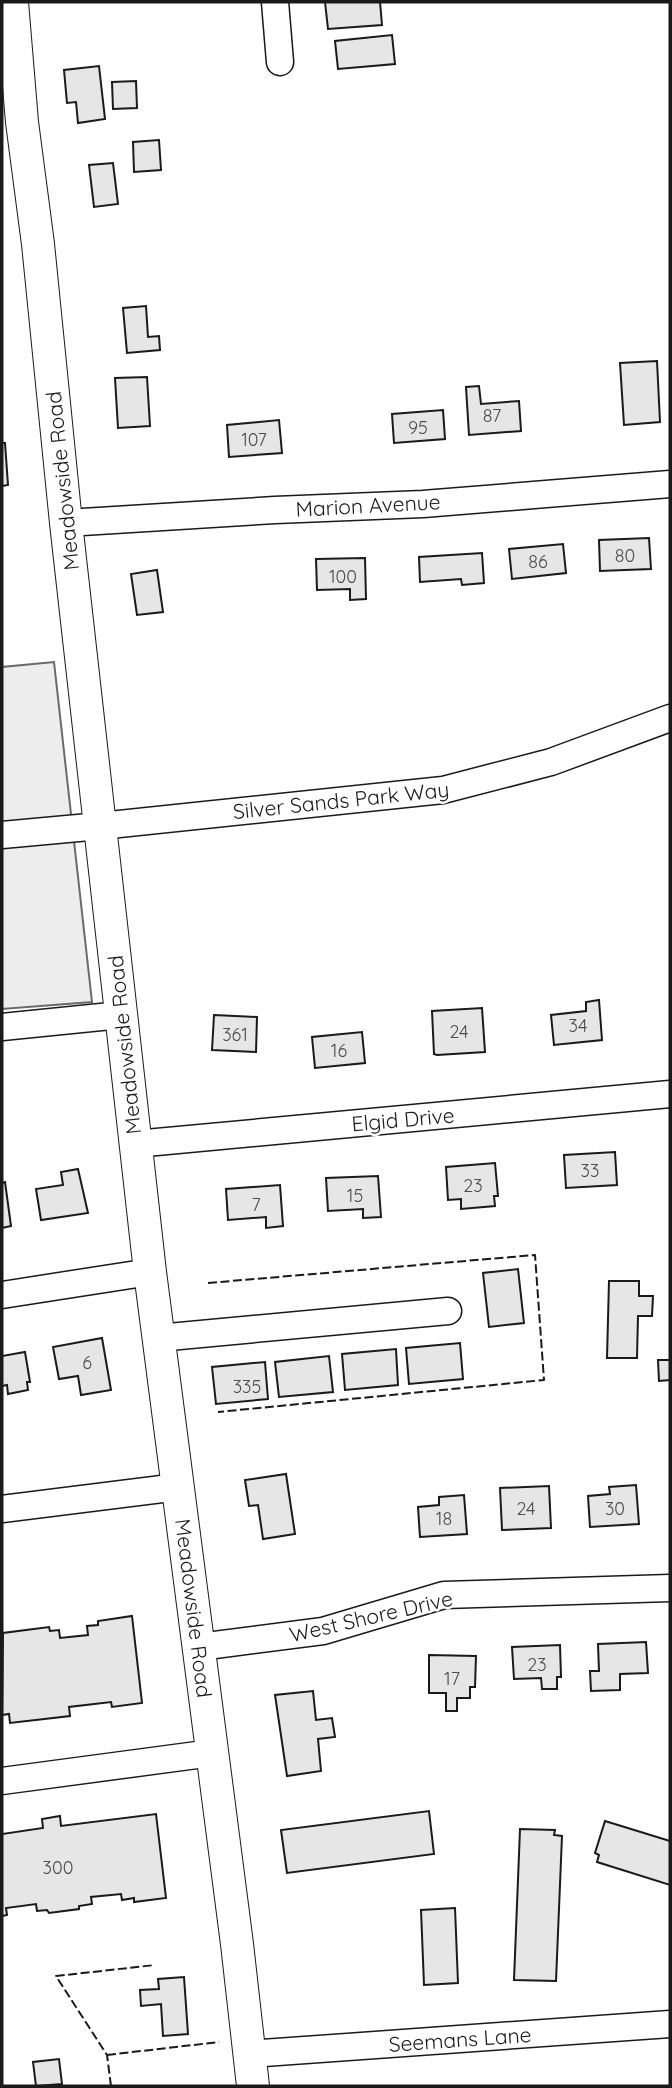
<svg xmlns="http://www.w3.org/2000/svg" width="672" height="2088" viewBox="0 0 672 2088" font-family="Quicksand,sans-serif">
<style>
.green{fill:#ededed;stroke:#6a6a6a;stroke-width:2}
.building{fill:#e6e6e6;stroke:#1a1a1a;stroke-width:2}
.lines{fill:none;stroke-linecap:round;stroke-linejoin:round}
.minor-casing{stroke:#1a1a1a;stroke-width:29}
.major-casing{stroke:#1a1a1a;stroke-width:34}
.minor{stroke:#fff;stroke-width:26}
.major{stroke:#fff;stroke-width:32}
.fence{stroke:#1a1a1a;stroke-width:2;stroke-dasharray:9 3.5;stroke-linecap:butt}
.labels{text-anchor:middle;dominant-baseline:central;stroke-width:5;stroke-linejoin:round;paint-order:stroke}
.number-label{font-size:18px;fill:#4d4d4d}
.street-label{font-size:21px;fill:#1a1a1a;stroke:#fff}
</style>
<rect width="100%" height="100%" fill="#fff"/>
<!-- green -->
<polygon class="green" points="54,662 92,1002 2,1009 2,667"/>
<!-- building -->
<g class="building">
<polygon points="325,2 380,2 382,25 328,29"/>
<polygon points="392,35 395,64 338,69 335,41"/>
<polygon points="99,66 105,119 78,123 76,102 67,103 64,70"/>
<polygon points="136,81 137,108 113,109 112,82"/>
<polygon points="159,140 161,170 134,172 133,142"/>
<polygon points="113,163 118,204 94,207 89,165"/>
<polygon points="146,306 148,337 159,336 160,350 127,353 123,308"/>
<polygon points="657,361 660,422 624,425 620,363"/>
<polygon points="147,377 150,426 118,428 115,378"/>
<polygon points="479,386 481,404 519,401 521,431 469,435 466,387"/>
<polygon points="443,410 445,439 394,443 392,414"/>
<polygon points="279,420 282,453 229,457 227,425"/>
<polygon points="2,443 5,443 8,485 2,486"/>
<polygon points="649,538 651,569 600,571 599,540"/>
<polygon points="563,544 566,573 512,579 509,549"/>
<polygon points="482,553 484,583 462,585 461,579 420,582 419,557"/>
<polygon points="365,558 366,599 350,600 350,589 317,590 316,559"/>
<polygon points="157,570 163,612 137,615 131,574"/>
<polygon points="599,1000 602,1040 554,1045 551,1015 586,1011 586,1002"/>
<polygon points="482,1008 485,1052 437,1055 434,1054 432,1011"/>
<polygon points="214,1015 257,1017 256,1052 212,1050"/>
<polygon points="362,1032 365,1063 315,1068 312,1037"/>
<polygon points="615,1152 617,1185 566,1188 564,1155"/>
<polygon points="495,1163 498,1196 494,1196 495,1206 461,1209 461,1199 448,1200 446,1167"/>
<polygon points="78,1169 88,1213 41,1220 36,1189 63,1185 61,1172"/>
<polygon points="378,1176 381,1217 363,1218 363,1209 328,1211 326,1178"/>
<polygon points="5,1182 11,1226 2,1228 2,1183"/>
<polygon points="280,1185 283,1226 266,1228 266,1217 228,1220 226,1189"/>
<polygon points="518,1269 524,1323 489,1327 483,1273"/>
<polygon points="609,1281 639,1281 639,1296 653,1296 652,1316 638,1316 637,1358 607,1358"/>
<polygon points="102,1338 111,1390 81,1395 78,1376 59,1379 53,1347"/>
<polygon points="460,1343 463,1379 409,1384 406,1348"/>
<polygon points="396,1349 398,1385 345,1390 342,1354"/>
<polygon points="25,1352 30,1382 27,1382 28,1390 8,1394 7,1385 2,1386 2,1356"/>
<polygon points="329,1356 333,1392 279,1397 275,1362"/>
<polygon points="658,1360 670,1360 670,1380 659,1381"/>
<polygon points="265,1362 268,1399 216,1404 212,1367"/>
<polygon points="286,1474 295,1534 263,1539 258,1505 249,1506 245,1480"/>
<polygon points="636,1485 639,1524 590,1527 588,1496 610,1494 609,1487"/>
<polygon points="549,1486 551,1528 502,1530 500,1488"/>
<polygon points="464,1495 467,1534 420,1537 418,1507 439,1505 439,1497"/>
<polygon points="132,1616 142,1703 112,1707 111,1702 69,1707 70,1716 10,1723 9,1714 2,1715 3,1633 49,1627 50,1631 59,1630 60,1638 88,1635 87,1626 98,1625 98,1621"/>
<polygon points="646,1642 648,1673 620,1674 620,1690 591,1691 590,1671 599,1671 598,1644"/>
<polygon points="560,1645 561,1677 557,1677 557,1689 542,1689 541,1678 514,1679 512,1647"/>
<polygon points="429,1655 476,1656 475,1687 470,1687 470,1698 457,1698 457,1711 446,1711 446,1693 429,1693"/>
<polygon points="313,1691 316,1720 332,1718 335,1737 318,1739 321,1771 287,1776 275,1695"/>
<polygon points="429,1811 434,1854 287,1873 281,1830"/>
<polygon points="156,1814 166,1898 134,1902 134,1898 122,1900 121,1894 91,1897 92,1904 79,1906 79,1909 49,1913 47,1910 37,1911 36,1904 6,1908 7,1915 2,1916 2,1834 43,1828 42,1819 60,1816 61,1826"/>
<polygon points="605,1821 670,1841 670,1885 597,1862 599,1855 595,1853"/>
<polygon points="520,1829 555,1830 554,1835 562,1836 556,1981 514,1980"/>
<polygon points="455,1908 458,1983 424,1985 421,1910"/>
<polygon points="184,1977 188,2034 163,2036 161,2004 141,2006 140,1990 159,1989 158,1979"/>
<polygon points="59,2059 62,2084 36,2086 33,2062"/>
</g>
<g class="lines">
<defs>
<g id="minor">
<polyline points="275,2 280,62"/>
<polyline points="66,523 275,510 423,504 670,484"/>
<polyline points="2,835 100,826 443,790 551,762 670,718"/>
<polyline points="2,1027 121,1015"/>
<polyline points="135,1144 670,1094"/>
<polyline points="2,1295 150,1272"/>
<polyline points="158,1338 448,1311"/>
<polyline points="2,1509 178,1487"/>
<polyline points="199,1647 323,1631 444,1595 670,1588"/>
<polyline points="2,1781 212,1753"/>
<polyline points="249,2054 670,2024"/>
</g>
<polyline id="major" points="12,2 22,122 38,244 66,523 150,1272 237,1944 253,2086"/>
</defs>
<!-- minor casing -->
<use href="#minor" class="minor-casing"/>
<!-- major casing -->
<use href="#major" class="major-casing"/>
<!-- minor -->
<use href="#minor" class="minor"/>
<!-- major -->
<use href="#major" class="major"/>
<!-- fence -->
<g class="fence">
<polyline points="208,1283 535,1255 544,1380 218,1412"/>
<polyline points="107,2055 219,2042"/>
<polyline points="111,2086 107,2055 56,1976 155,1965"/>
</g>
</g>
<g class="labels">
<!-- number labels -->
<g class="number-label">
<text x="492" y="415">87</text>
<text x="418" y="427">95</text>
<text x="254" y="439">107</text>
<text x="625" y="555">80</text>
<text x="538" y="561">86</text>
<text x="343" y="576">100</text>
<text x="578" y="1025">34</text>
<text x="459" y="1031">24</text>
<text x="235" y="1034">361</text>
<text x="339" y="1050">16</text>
<text x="590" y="1170">33</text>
<text x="473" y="1185">23</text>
<text x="355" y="1195">15</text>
<text x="256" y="1204">7</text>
<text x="87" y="1362">6</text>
<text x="247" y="1386">335</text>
<text x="526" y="1508">24</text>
<text x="615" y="1508">30</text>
<text x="444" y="1518">18</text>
<text x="537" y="1664">23</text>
<text x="452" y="1678">17</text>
<text x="58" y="1867">300</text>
</g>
<!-- street labels -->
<g class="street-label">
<text transform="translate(62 481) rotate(-96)">Meadowside Road</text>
<text transform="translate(368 505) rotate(-3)">Marion Avenue</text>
<text transform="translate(341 800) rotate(-6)">Silver Sands Park Way</text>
<text transform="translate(124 1045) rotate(-96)">Meadowside Road</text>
<text transform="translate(403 1119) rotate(-5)">Elgid Drive</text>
<text transform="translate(194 1608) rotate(83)">Meadowside Road</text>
<text transform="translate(371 1616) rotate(-13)">West Shore Drive</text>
<text transform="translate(460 2039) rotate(-4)">Seemans Lane</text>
</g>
</g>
<!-- border -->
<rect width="672" height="2088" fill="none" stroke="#1a1a1a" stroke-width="7"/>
</svg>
